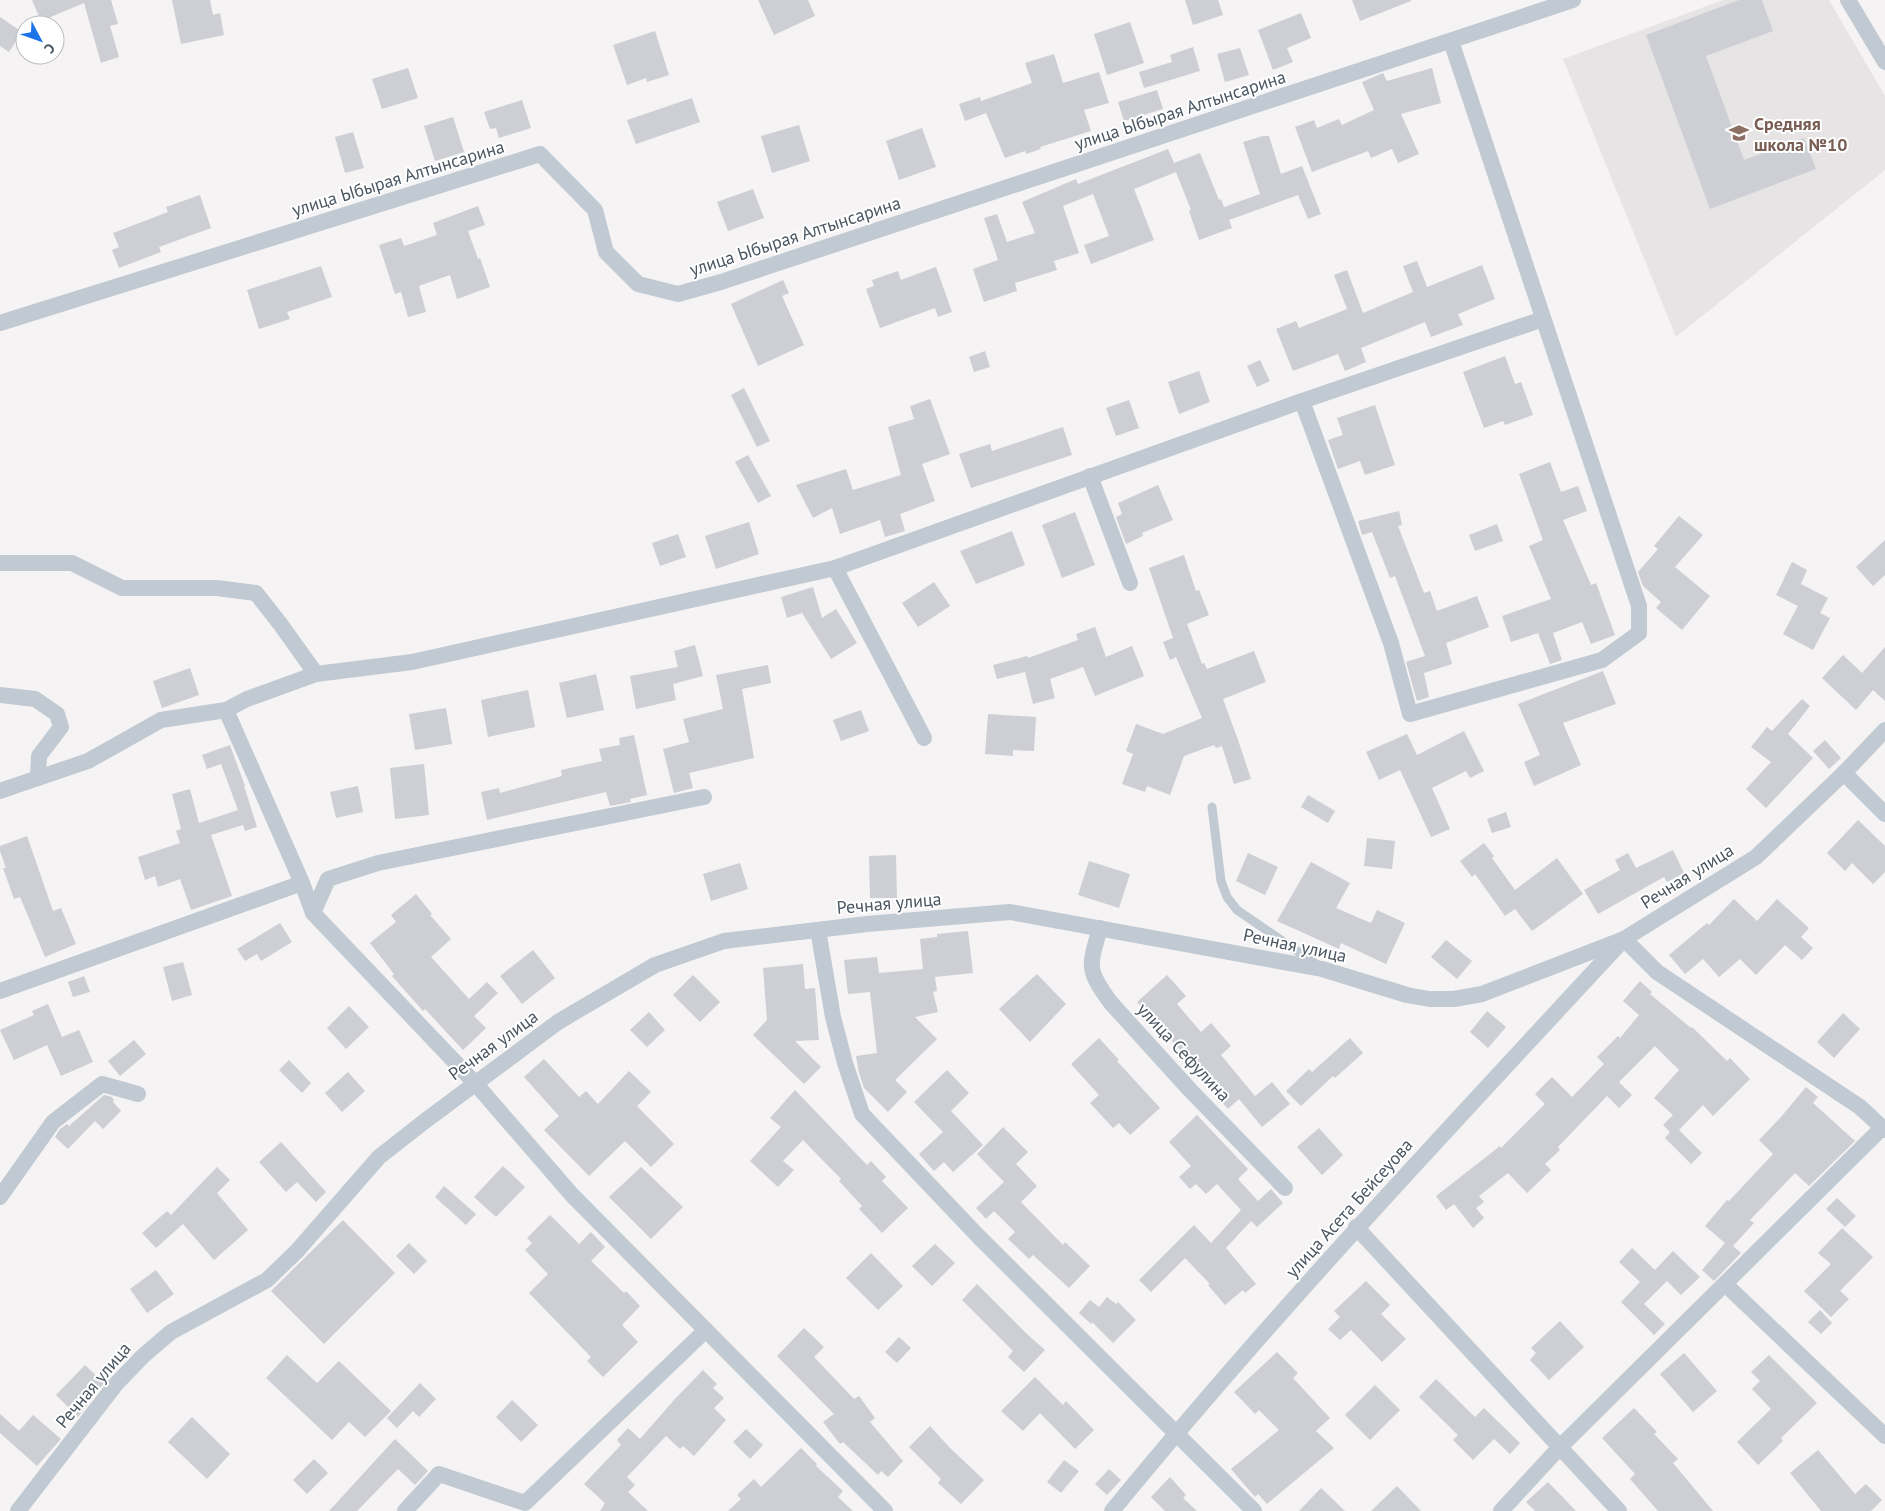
<svg xmlns="http://www.w3.org/2000/svg" width="1885" height="1511" viewBox="0 0 1885 1511" font-family="'PT Sans',sans-serif">
<style>
.education{fill:#e6e4e5}
.building{fill:#cdcfd5}
.lines{fill:none;stroke-linecap:round;stroke-linejoin:round}
.service{stroke:#c1cad2;stroke-width:9}
.minor{stroke:#c1cad2;stroke-width:16}
.labels{text-anchor:middle;dominant-baseline:central;stroke-width:4;stroke-linejoin:round;paint-order:stroke}
.street-label{font-size:18px;fill:#4a5661;stroke:#fff}
.education-label{font-size:18px;font-weight:bold;fill:#785e54;stroke:#fff;text-anchor:start}
</style>
<rect width="100%" height="100%" fill="#f5f3f3"/>
<!-- education -->
<polygon class="education" points="1723,0 1829,0 1885,96 1885,170 1676,337 1563,59"/>
<!-- building -->
<g class="building">
<polygon points="32,0 111,0 118,24 110,26 119,57 101,63 84,3 41,21"/>
<polygon points="172,0 210,0 213,15 220,13 224,35 181,44"/>
<polygon points="758,0 808,0 815,16 774,35"/>
<polygon points="1185,0 1218,0 1223,15 1193,25"/>
<polygon points="1352,0 1411,0 1411,1 1360,21"/>
<polygon points="1739,0 1762,0 1773,31 1706,56 1744,160 1804,138 1816,169 1710,209 1646,35"/>
<polygon points="1301,13 1311,38 1287,48 1293,62 1273,70 1258,30"/>
<polygon points="0,17 22,32 9,52 0,46"/>
<polygon points="1130,22 1144,63 1107,75 1094,34"/>
<polygon points="655,31 669,75 647,82 646,78 627,85 613,45"/>
<polygon points="1193,47 1200,71 1144,88 1139,72 1172,62 1170,55"/>
<polygon points="1240,48 1249,75 1225,82 1217,54"/>
<polygon points="1054,54 1063,83 1099,72 1109,103 1084,110 1091,131 1040,147 1041,149 1026,154 1025,151 1005,158 986,113 965,121 959,104 980,97 981,101 1032,83 1025,63"/>
<polygon points="408,68 418,98 382,109 372,79"/>
<polygon points="1432,68 1441,103 1401,114 1419,154 1398,163 1392,149 1371,158 1368,151 1312,172 1295,127 1314,120 1317,128 1339,119 1342,125 1374,110 1362,82 1383,73 1387,81"/>
<polygon points="1157,90 1163,109 1124,121 1118,102"/>
<polygon points="692,98 700,122 636,144 627,120"/>
<polygon points="522,100 531,128 499,138 496,128 490,129 484,112"/>
<polygon points="453,117 464,152 435,161 424,126"/>
<polygon points="799,125 810,161 772,173 761,136"/>
<polygon points="922,128 936,167 899,180 886,141"/>
<polygon points="353,132 364,168 345,173 335,137"/>
<polygon points="1263,136 1269,136 1281,174 1302,166 1321,214 1308,219 1298,195 1229,220 1232,228 1199,240 1189,211 1191,210 1176,172 1134,189 1154,240 1091,264 1084,245 1109,236 1093,194 1063,206 1079,253 1054,261 1057,270 1015,283 1017,291 984,302 973,269 998,260 984,218 997,214 1007,242 1035,233 1022,202 1076,179 1078,184 1168,149 1174,163 1200,153 1219,200 1221,199 1224,207 1260,194 1243,142"/>
<polygon points="753,189 764,218 728,231 717,202"/>
<polygon points="200,195 211,228 159,247 161,252 119,268 112,250 119,247 113,233 168,212 166,207"/>
<polygon points="478,206 485,225 468,231 478,259 480,258 490,287 457,299 450,275 419,286 426,312 408,317 401,292 395,294 379,245 401,238 404,246 437,235 433,223"/>
<polygon points="1417,261 1427,287 1482,265 1495,299 1458,314 1463,325 1431,337 1425,322 1361,348 1366,362 1345,371 1338,354 1293,371 1276,329 1296,321 1299,328 1347,309 1334,275 1347,270 1363,313 1413,292 1403,266"/>
<polygon points="321,266 332,297 287,312 290,319 259,329 247,290"/>
<polygon points="936,267 952,312 938,317 935,308 880,328 866,289 874,286 872,280 898,271 901,280"/>
<polygon points="783,280 789,293 782,296 804,345 758,366 731,304"/>
<polygon points="985,351 990,367 974,372 969,357"/>
<polygon points="1505,356 1515,384 1521,382 1533,415 1505,425 1503,421 1484,428 1463,372"/>
<polygon points="1260,360 1270,381 1257,387 1247,366"/>
<polygon points="1199,371 1210,402 1179,414 1168,382"/>
<polygon points="744,388 770,441 757,447 731,395"/>
<polygon points="930,399 950,454 922,464 935,501 900,514 905,531 885,537 880,520 840,534 832,508 813,518 796,485 846,469 853,490 901,475 888,427 914,419 910,406"/>
<polygon points="1129,400 1139,428 1116,436 1106,408"/>
<polygon points="1375,405 1395,465 1365,475 1360,461 1338,469 1328,440 1343,435 1337,418"/>
<polygon points="1063,427 1072,455 971,488 959,454 990,444 992,451"/>
<polygon points="748,455 771,496 758,503 735,462"/>
<polygon points="1550,462 1561,492 1578,486 1587,511 1563,520 1591,585 1596,583 1615,635 1591,644 1582,622 1553,633 1562,660 1550,664 1538,633 1511,642 1502,616 1551,599 1529,546 1543,540 1519,474"/>
<polygon points="1158,485 1173,520 1142,533 1143,536 1126,544 1116,517 1122,514 1118,503"/>
<polygon points="1399,511 1402,525 1398,526 1424,593 1430,591 1437,611 1477,596 1489,627 1446,643 1452,664 1424,673 1429,697 1417,701 1406,662 1425,656 1395,576 1390,578 1372,532 1362,535 1358,521"/>
<polygon points="1075,512 1095,565 1062,578 1042,525"/>
<polygon points="1679,516 1703,535 1675,567 1710,596 1682,630 1656,608 1661,602 1643,586 1638,572 1658,549 1654,546"/>
<polygon points="749,522 759,554 716,569 705,536"/>
<polygon points="1497,524 1503,541 1475,551 1469,535"/>
<polygon points="1012,531 1025,565 976,584 960,551"/>
<polygon points="678,534 686,557 660,566 652,543"/>
<polygon points="1885,540 1885,575 1873,586 1856,567"/>
<polygon points="1184,555 1196,591 1199,590 1209,615 1187,624 1202,664 1204,663 1207,669 1254,651 1266,682 1223,699 1238,740 1251,779 1234,784 1222,746 1216,748 1214,745 1184,756 1170,795 1147,786 1145,792 1122,784 1133,754 1126,751 1136,724 1163,734 1202,718 1176,657 1170,660 1163,642 1173,638 1149,568"/>
<polygon points="1792,562 1807,570 1801,584 1828,598 1820,613 1830,618 1813,650 1783,634 1798,606 1776,595"/>
<polygon points="934,582 950,606 918,627 902,603"/>
<polygon points="813,587 822,618 836,609 857,643 831,659 802,613 787,618 781,597"/>
<polygon points="1095,627 1106,657 1132,646 1144,676 1095,696 1083,667 1050,679 1055,698 1033,704 1025,672 997,679 993,665 1027,656 1028,658 1078,640 1076,634"/>
<polygon points="695,645 703,676 673,684 676,700 636,709 630,676 678,667 674,651"/>
<polygon points="1885,647 1885,701 1873,690 1856,710 1822,678 1843,655 1862,673"/>
<polygon points="768,665 771,683 742,689 754,758 689,773 693,788 674,793 663,749 689,742 683,719 723,709 716,675"/>
<polygon points="190,668 199,695 162,708 153,681"/>
<polygon points="1603,671 1616,704 1563,723 1581,765 1534,786 1524,762 1540,755 1518,704"/>
<polygon points="596,674 604,710 567,718 559,683"/>
<polygon points="528,690 535,727 488,737 481,700"/>
<polygon points="1802,699 1810,706 1788,734 1813,758 1766,808 1746,789 1771,762 1751,747 1767,727 1772,731"/>
<polygon points="446,708 452,744 415,750 409,714"/>
<polygon points="861,710 869,731 841,741 833,720"/>
<polygon points="988,714 1036,717 1034,751 1013,750 1013,756 985,754"/>
<polygon points="1464,731 1484,771 1470,778 1466,771 1432,788 1450,829 1431,837 1400,770 1379,780 1366,752 1407,734 1417,755"/>
<polygon points="634,735 647,795 630,799 631,802 610,806 606,792 487,820 481,792 499,788 500,793 562,776 561,770 602,761 599,749 620,745 619,738"/>
<polygon points="1825,740 1841,758 1829,769 1813,751"/>
<polygon points="230,745 245,786 244,786 257,827 245,831 243,825 211,835 232,896 191,910 180,879 158,887 155,876 145,880 138,857 180,843 176,831 181,829 172,794 190,789 199,823 238,810 221,764 207,769 202,755"/>
<polygon points="424,764 429,815 395,819 390,768"/>
<polygon points="358,786 363,812 336,818 330,792"/>
<polygon points="1308,795 1335,811 1328,823 1301,807"/>
<polygon points="1506,812 1511,827 1492,833 1487,819"/>
<polygon points="1858,820 1885,846 1885,872 1873,884 1852,863 1845,871 1827,853"/>
<polygon points="27,836 53,911 61,908 76,944 45,957 20,897 14,899 3,868 6,868 0,851 0,846"/>
<polygon points="1367,838 1395,841 1392,869 1364,866"/>
<polygon points="1484,843 1494,856 1492,858 1515,890 1557,858 1583,894 1532,931 1515,909 1505,916 1475,874 1472,877 1460,861"/>
<polygon points="1673,850 1684,873 1667,882 1664,877 1598,914 1584,890 1620,870 1615,860 1628,853 1636,868"/>
<polygon points="1248,853 1278,867 1265,895 1236,881"/>
<polygon points="896,855 897,898 870,898 869,856"/>
<polygon points="1089,861 1130,874 1119,908 1078,895"/>
<polygon points="1311,862 1350,883 1336,908 1371,923 1377,910 1405,923 1386,964 1341,943 1339,949 1277,921"/>
<polygon points="740,863 748,889 711,901 703,874"/>
<polygon points="416,894 432,914 430,915 451,939 431,957 469,999 487,982 498,993 474,1016 486,1028 463,1050 425,1009 423,1011 392,976 394,974 370,943 396,922 391,915"/>
<polygon points="1734,899 1757,921 1777,899 1809,928 1801,937 1813,948 1802,960 1785,945 1756,975 1740,959 1719,977 1703,959 1685,974 1669,955 1707,923 1709,925"/>
<polygon points="280,923 292,942 261,961 257,954 245,961 237,949"/>
<polygon points="968,931 973,973 935,977 937,991 933,992 938,1012 915,1017 937,1039 895,1080 907,1092 888,1112 864,1088 859,1073 856,1056 877,1053 870,992 848,994 844,960 877,957 879,973 923,969 920,939 937,937 937,934"/>
<polygon points="1446,940 1472,961 1457,979 1431,957"/>
<polygon points="533,950 555,978 522,1004 500,976"/>
<polygon points="183,962 192,995 172,1001 163,967"/>
<polygon points="803,964 805,989 815,988 819,1040 795,1041 821,1067 804,1084 753,1035 767,1020 763,968"/>
<polygon points="1037,974 1066,1004 1030,1042 999,1009"/>
<polygon points="693,975 720,1002 700,1022 673,995"/>
<polygon points="1167,975 1186,996 1177,1004 1201,1032 1211,1023 1231,1046 1221,1055 1255,1096 1272,1082 1290,1104 1262,1127 1239,1099 1228,1109 1206,1083 1208,1081 1137,1002"/>
<polygon points="84,976 90,992 73,997 68,982"/>
<polygon points="1640,981 1652,992 1650,994 1691,1028 1692,1027 1727,1061 1730,1058 1750,1079 1713,1116 1703,1105 1679,1130 1702,1153 1691,1164 1665,1138 1670,1132 1663,1125 1673,1115 1654,1098 1679,1070 1655,1046 1619,1082 1632,1095 1619,1108 1607,1096 1558,1147 1560,1150 1545,1164 1551,1170 1527,1193 1508,1173 1479,1196 1484,1202 1476,1208 1484,1218 1473,1228 1454,1204 1446,1210 1436,1196 1500,1146 1501,1148 1545,1104 1535,1094 1552,1077 1572,1097 1604,1064 1597,1057 1618,1036 1620,1038 1639,1015 1623,1001"/>
<polygon points="48,1004 62,1037 79,1030 93,1062 61,1076 47,1045 14,1060 0,1030 34,1015 32,1011"/>
<polygon points="349,1006 369,1027 346,1049 327,1028"/>
<polygon points="1487,1011 1506,1027 1488,1048 1470,1032"/>
<polygon points="649,1012 665,1030 647,1047 630,1030"/>
<polygon points="1843,1013 1860,1029 1834,1058 1817,1042"/>
<polygon points="1099,1038 1119,1060 1117,1061 1160,1108 1130,1135 1119,1123 1113,1128 1090,1103 1099,1095 1071,1064"/>
<polygon points="1350,1038 1363,1053 1335,1078 1333,1076 1301,1106 1286,1091 1309,1069 1312,1072"/>
<polygon points="134,1040 146,1054 120,1076 108,1061"/>
<polygon points="544,1059 579,1097 586,1091 598,1104 629,1071 651,1092 637,1106 674,1144 651,1167 625,1141 589,1176 544,1130 559,1116 524,1077"/>
<polygon points="289,1060 311,1083 302,1093 279,1070"/>
<polygon points="947,1070 969,1093 951,1111 983,1145 953,1172 944,1162 934,1171 919,1154 943,1132 914,1102"/>
<polygon points="348,1072 365,1091 342,1112 325,1093"/>
<polygon points="1806,1087 1818,1097 1813,1103 1855,1141 1809,1186 1795,1173 1750,1220 1754,1223 1733,1246 1741,1253 1714,1281 1702,1270 1725,1243 1705,1226 1727,1200 1729,1201 1773,1154 1759,1140 1781,1117"/>
<polygon points="795,1090 867,1165 871,1161 886,1177 882,1181 908,1208 882,1233 859,1209 862,1206 839,1181 841,1179 803,1140 783,1161 794,1170 778,1187 750,1161 781,1127 770,1118"/>
<polygon points="104,1095 112,1097 114,1100 113,1102 121,1111 103,1129 95,1121 68,1149 55,1137 60,1129 67,1124 69,1126"/>
<polygon points="1197,1115 1248,1169 1238,1179 1258,1201 1271,1189 1283,1203 1257,1227 1251,1221 1226,1248 1256,1284 1245,1293 1243,1290 1225,1305 1208,1285 1210,1284 1185,1258 1151,1292 1139,1280 1194,1225 1211,1243 1241,1210 1217,1184 1206,1194 1196,1184 1190,1189 1179,1177 1191,1166 1169,1142"/>
<polygon points="1003,1127 1028,1152 1016,1164 1037,1186 1021,1202 1063,1245 1065,1242 1090,1266 1069,1288 1033,1255 1029,1259 1008,1239 1015,1232 994,1211 986,1219 976,1208 1004,1182 977,1154"/>
<polygon points="1319,1128 1343,1155 1322,1175 1297,1147"/>
<polygon points="281,1142 326,1192 316,1202 297,1182 286,1192 259,1162"/>
<polygon points="503,1166 525,1187 496,1217 474,1197"/>
<polygon points="217,1167 230,1180 217,1193 248,1230 214,1260 183,1224 156,1248 142,1233 167,1211 171,1215"/>
<polygon points="641,1167 683,1207 651,1239 609,1197"/>
<polygon points="444,1186 476,1214 466,1225 435,1197"/>
<polygon points="1837,1198 1856,1216 1845,1227 1826,1209"/>
<polygon points="550,1215 579,1244 591,1232 605,1247 591,1261 624,1293 626,1291 640,1306 622,1325 638,1342 603,1377 587,1361 591,1357 529,1293 548,1274 525,1250 532,1243 527,1238"/>
<polygon points="343,1220 395,1273 324,1344 271,1291"/>
<polygon points="1842,1228 1873,1257 1840,1291 1849,1299 1831,1317 1804,1291 1831,1264 1818,1253"/>
<polygon points="409,1243 427,1261 414,1274 396,1256"/>
<polygon points="935,1244 955,1263 932,1286 912,1266"/>
<polygon points="1632,1248 1655,1270 1673,1251 1700,1277 1681,1295 1667,1281 1644,1304 1665,1324 1654,1335 1621,1302 1640,1282 1619,1262"/>
<polygon points="871,1253 903,1286 878,1310 846,1278"/>
<polygon points="156,1270 174,1294 147,1313 130,1289"/>
<polygon points="1366,1281 1390,1305 1381,1314 1406,1339 1382,1362 1351,1330 1340,1340 1328,1329 1340,1317 1334,1311"/>
<polygon points="977,1284 1028,1335 1045,1350 1024,1372 1008,1357 1013,1351 962,1300"/>
<polygon points="1107,1297 1116,1304 1118,1302 1136,1320 1113,1343 1092,1322 1091,1324 1079,1313 1090,1300 1099,1307"/>
<polygon points="1820,1310 1832,1323 1821,1334 1808,1322"/>
<polygon points="1560,1321 1584,1347 1549,1380 1530,1360 1536,1353 1531,1348"/>
<polygon points="804,1328 824,1347 814,1357 854,1399 859,1396 875,1418 870,1422 903,1461 888,1477 881,1471 878,1475 843,1442 840,1444 823,1422 834,1414 777,1356"/>
<polygon points="899,1337 911,1348 897,1363 885,1352"/>
<polygon points="1277,1352 1298,1373 1293,1378 1330,1418 1316,1431 1334,1448 1267,1504 1258,1494 1255,1497 1231,1469 1279,1430 1259,1410 1255,1414 1234,1392"/>
<polygon points="1684,1353 1717,1391 1693,1412 1660,1374"/>
<polygon points="287,1355 317,1383 339,1361 391,1411 365,1437 349,1422 332,1440 266,1378"/>
<polygon points="1769,1355 1817,1403 1781,1438 1783,1441 1758,1465 1737,1442 1771,1409 1752,1389 1760,1381 1751,1372"/>
<polygon points="85,1365 104,1383 78,1417 56,1395"/>
<polygon points="703,1370 717,1384 713,1388 724,1398 714,1408 726,1420 694,1456 683,1446 680,1449 666,1436 627,1477 635,1485 628,1492 648,1511 600,1511 605,1503 584,1484 621,1445 617,1440 628,1428 640,1439 674,1400"/>
<polygon points="1035,1377 1063,1405 1066,1401 1094,1430 1075,1449 1040,1413 1023,1431 1001,1411"/>
<polygon points="1436,1379 1475,1417 1484,1408 1520,1443 1510,1454 1494,1439 1473,1460 1453,1440 1458,1435 1419,1397"/>
<polygon points="420,1383 436,1399 419,1417 413,1411 397,1428 387,1418"/>
<polygon points="1375,1385 1400,1410 1370,1440 1345,1415"/>
<polygon points="512,1400 538,1425 521,1442 496,1417"/>
<polygon points="1634,1408 1657,1432 1654,1434 1678,1459 1673,1463 1713,1511 1658,1511 1630,1479 1635,1474 1602,1438"/>
<polygon points="0,1414 19,1431 33,1415 61,1439 37,1466 0,1433"/>
<polygon points="192,1417 230,1454 207,1479 168,1442"/>
<polygon points="930,1426 949,1447 984,1480 961,1504 938,1483 941,1479 909,1447"/>
<polygon points="746,1429 763,1445 750,1459 733,1442"/>
<polygon points="395,1439 428,1471 415,1485 398,1469 357,1511 329,1511"/>
<polygon points="801,1448 817,1464 816,1466 843,1491 838,1497 853,1511 728,1511 741,1499 737,1495 754,1479 761,1487"/>
<polygon points="1818,1450 1855,1494 1866,1484 1882,1500 1871,1511 1821,1511 1790,1473"/>
<polygon points="314,1459 328,1473 307,1494 293,1480"/>
<polygon points="1064,1460 1079,1471 1061,1493 1047,1482"/>
<polygon points="1109,1469 1121,1480 1107,1495 1095,1484"/>
<polygon points="1170,1477 1186,1495 1183,1498 1197,1511 1165,1511 1151,1497"/>
<polygon points="1548,1482 1576,1511 1535,1511 1526,1502"/>
<polygon points="1397,1486 1421,1511 1371,1511"/>
<polygon points="1321,1488 1345,1511 1299,1511"/>
</g>
<g class="lines">
<!-- service -->
<polyline class="service" points="1212,807 1221,881 1227,897 1237,910 1316,964"/>
<!-- minor -->
<g class="minor">
<polyline points="1848,0 1885,62"/>
<polyline points="0,323 540,154 595,210 606,252 638,284 678,294 721,282 1573,0"/>
<polyline points="1302,401 1391,643 1410,714 1602,660 1639,633 1639,606 1451,41"/>
<polyline points="1090,476 1130,583"/>
<polyline points="0,563 72,563 122,588 217,588 256,593 281,625 316,674"/>
<polyline points="835,568 924,738"/>
<polyline points="0,695 35,699 57,714 61,727 39,756 38,778"/>
<polyline points="226,710 302,883 313,913"/>
<polyline points="1844,773 1885,814"/>
<polyline points="0,791 88,761 161,720 226,710 247,699 316,674 412,662 835,568 1302,401 1543,319"/>
<polyline points="704,797 378,863 328,879 313,913 475,1083 572,1195 885,1511"/>
<path d="M1100 928C1089 967 1086 969 1111 1003L1190 1090 1285 1188"/>
<polyline points="818,930 833,1017 845,1063 862,1114 979,1237 1254,1511"/>
<polyline points="0,991 302,883"/>
<polyline points="0,1197 53,1122 102,1084 138,1094"/>
<polyline points="1356,1227 1619,1511"/>
<polyline points="1725,1284 1885,1436"/>
<polyline points="18,1511 116,1384 143,1356 171,1332 267,1280 297,1251 379,1157 425,1121 558,1022 655,965 724,941 867,924 1010,912 1322,969 1407,995 1429,999 1454,999 1482,994 1624,939 1756,857 1844,773 1885,730"/>
<polyline points="405,1511 439,1474 525,1503 706,1330"/>
<path d="M1112 1511C1274 1313 1450 1127 1624 939L1657 972 1860 1107 1885 1130"/>
<polyline points="1501,1511 1560,1447 1882,1128"/>
</g>
</g>
<!-- icons -->
<defs>
<symbol id="school-bare" viewBox="-9 -9 18 18"><path d="M0-5L7-2L0 1L-7-2ZM-4 1L0 2.5L4 1V4Q0 6-4 4Z" fill="#8d6e63" stroke="#fff" stroke-width="2.5" paint-order="stroke"/></symbol>
</defs>
<g fill-rule="evenodd">
<use href="#school-bare" x="1725" y="119" width="28" height="28"/>
</g>
<g class="labels">
<!-- street labels -->
<g class="street-label">
<text transform="translate(1180 110) rotate(-18)">улица Ыбырая Алтынсарина</text>
<text transform="translate(398 178) rotate(-17)">улица Ыбырая Алтынсарина</text>
<text transform="translate(795 236) rotate(-18)">улица Ыбырая Алтынсарина</text>
<text transform="translate(1687 876) rotate(-32)">Речная улица</text>
<text transform="translate(889 903) rotate(-5)">Речная улица</text>
<text transform="translate(1295 945) rotate(12)">Речная улица</text>
<text transform="translate(493 1045) rotate(-36)">Речная улица</text>
<text transform="translate(1184 1052) rotate(47)">улица Сефулина</text>
<text transform="translate(1349 1208) rotate(-48)">улица Асета Бейсеуова</text>
<text transform="translate(93 1385) rotate(-50)">Речная улица</text>
</g>
<!-- education labels -->
<g class="education-label">
<text x="1754" y="123">Средняя<tspan x="1754" dy="21">школа №10</tspan></text>
</g>
</g>
<!-- north arrow -->
<g transform="translate(40 40) rotate(131)"><circle r="24" fill="#ffffff" stroke="#b7bbc0"/>
<path d="M0-4L9 19L0 12L-9 19Z" fill="#1a73e8"/>
<text y="-8" font-size="14" font-weight="bold" text-anchor="middle" fill="#4a5661">С</text>
</g>
</svg>
